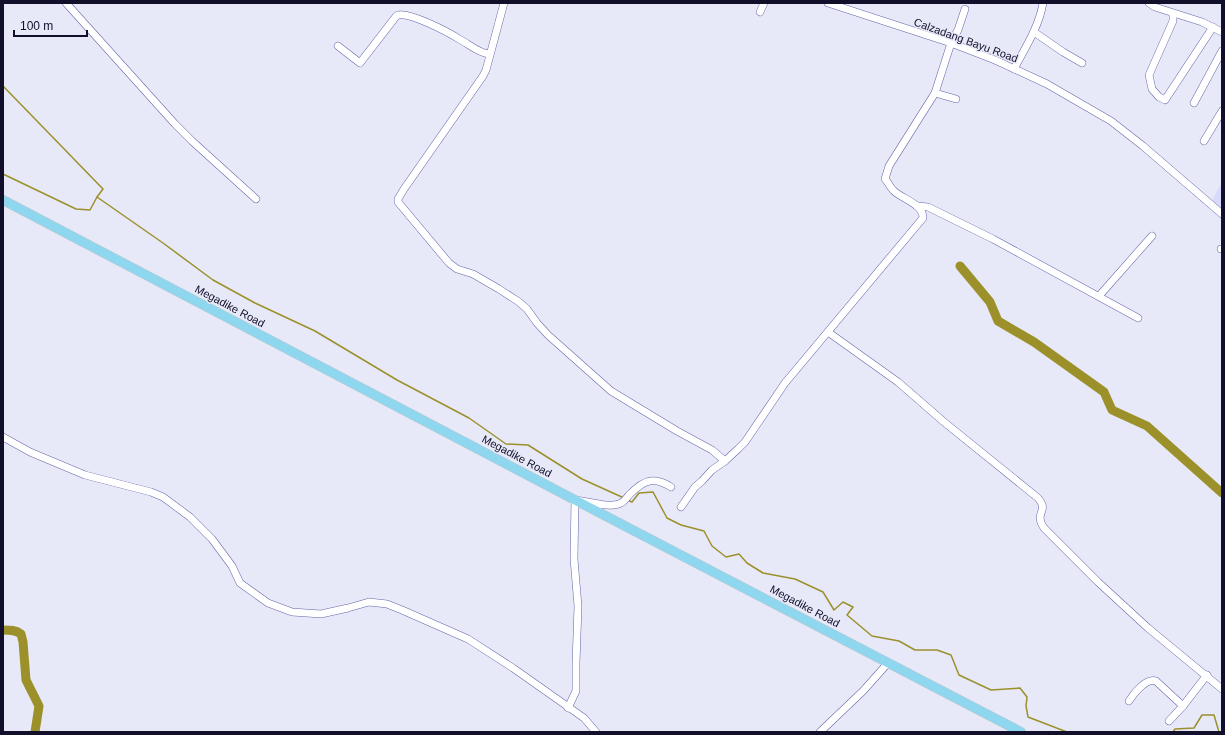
<svg xmlns="http://www.w3.org/2000/svg" width="1225" height="735" viewBox="0 0 1225 735" font-family="Helvetica,sans-serif">
<style>
.built{fill:#d8dafc}
.lines{fill:none;stroke-linecap:round;stroke-linejoin:round}
.stream{stroke:#9c902b;stroke-width:1.5}
.river{stroke:#9c902b;stroke-width:9}
.minor-casing{stroke:#6565aa;stroke-width:8}
.major-casing{stroke:#c6c5cc;stroke-width:10}
.minor{stroke:#fff;stroke-width:7}
.major{stroke:#8fd7ee;stroke-width:9}
.labels{text-anchor:middle;dominant-baseline:central;stroke-width:3;stroke-linejoin:round;paint-order:stroke}
.street-label{font-size:11px;fill:#110f2a;stroke:#e7e9f8}
</style>
<rect width="100%" height="100%" fill="#e7e9f8"/>
<!-- built -->
<polygon class="built" points="1222,182 1222,212 1212,201"/>
<g class="lines">
<!-- stream -->
<g class="stream">
<polyline points="3,86 103,189 97,197"/>
<polyline points="3,174 76,209 90,210 97,197 163,243 213,280 255,303 315,331 397,380 469,418 506,444 528,445 582,479 624,498"/>
<polyline points="627,500 632,502 639,493 653,492 667,518 681,525 704,531 712,546 726,557 739,554 747,563 763,573 795,579 823,592 834,610 843,602 853,607 847,615 872,636 899,641 915,650 937,650 951,655 959,675 991,690 1020,688 1027,697 1026,706 1028,717 1067,732"/>
<polyline points="1173,732 1175,729 1194,728 1202,715 1214,715 1219,732"/>
</g>
<!-- river -->
<g class="river">
<polyline points="960,266 990,302 998,321 1034,342 1104,392 1112,410 1147,426 1222,493"/>
<path d="M3 630C10 630 16 630 21 634L23 642 26 680 39 706 35 732"/>
</g>
<defs>
<g id="minor">
<polyline points="66,3 175,124 192,141 256,199"/>
<polyline points="504,3 486,70 483,76 404,189 398,199 398,202 449,263 457,269 473,274 499,289 519,302 527,309 537,323 548,335 611,391 677,431 712,450 725,461"/>
<polyline points="828,3 951,43 995,60 1047,84 1111,121 1143,146 1222,214"/>
<polyline points="1149,3 1155,7 1202,22 1222,32"/>
<polyline points="760,12 764,3"/>
<polyline points="1173,14 1173,21 1149,75 1152,89 1159,97 1165,100 1213,27"/>
<polyline points="1034,32 1063,52 1082,63"/>
<path d="M338 46 360 63 394 19C395 17 396 16 398 15 410 12 448 32 459 39 469 44 478 53 489 54"/>
<path d="M1014 69C1025 48 1039 27 1043 3"/>
<polyline points="935,93 956,99"/>
<polyline points="1194,103 1222,51"/>
<polyline points="1204,141 1222,111"/>
<polyline points="917,206 928,207 993,239 1138,318"/>
<polyline points="1221,249 1222,249"/>
<polyline points="1099,296 1152,236"/>
<path d="M828 332 898 382 944 422 1038 498C1050 512 1033 512 1044 528L1098 582 1148 628 1222 689"/>
<polyline points="3,437 30,452 85,475 151,492 163,497 190,517 212,539 232,566 240,583 268,603 292,612 321,614 348,608 369,602 387,604 402,610 468,639 513,668 584,718 596,732"/>
<path d="M681 507 695 487 702 481 712 470 725 461 738 449 745 442 785 383 923 218C923 203 901 199 893 190 890 187 888 182 885 179L889 166 935 93 951 43 958 30 965 9"/>
<path d="M1129 701C1134 693 1146 678 1156 681L1183 706"/>
<path d="M568 708 576 691V663L578 606 574 559 575 500C588 501 610 509 621 503 625 501 628 496 630 494 644 480 654 476 671 487"/>
<polyline points="1169,721 1183,706 1207,675"/>
<polyline points="820,732 863,691 888,663"/>
</g>
<polyline id="major" points="3,200 575,500 1021,732"/>
</defs>
<!-- minor casing -->
<use href="#minor" class="minor-casing"/>
<!-- major casing -->
<use href="#major" class="major-casing"/>
<!-- minor -->
<use href="#minor" class="minor"/>
<!-- major -->
<use href="#major" class="major"/>
</g>
<g class="labels">
<!-- street labels -->
<g class="street-label">
<text transform="translate(966 40) rotate(20)">Calzadang Bayu Road</text>
<text transform="translate(230 306) rotate(28)">Megadike Road</text>
<text transform="translate(517 456) rotate(28)">Megadike Road</text>
<text transform="translate(805 606) rotate(28)">Megadike Road</text>
</g>
</g>
<!-- border -->
<rect width="1225" height="735" fill="none" stroke="#110f2a" stroke-width="8"/>
<!-- scale -->
<path d="M14 30v6h73v-6" fill="none" stroke="#110f2a" stroke-width="2"/>
<text x="20" y="30" font-size="12" fill="#110f2a" stroke="#e7e9f8" stroke-width="3" paint-order="stroke">100 m</text>
</svg>
